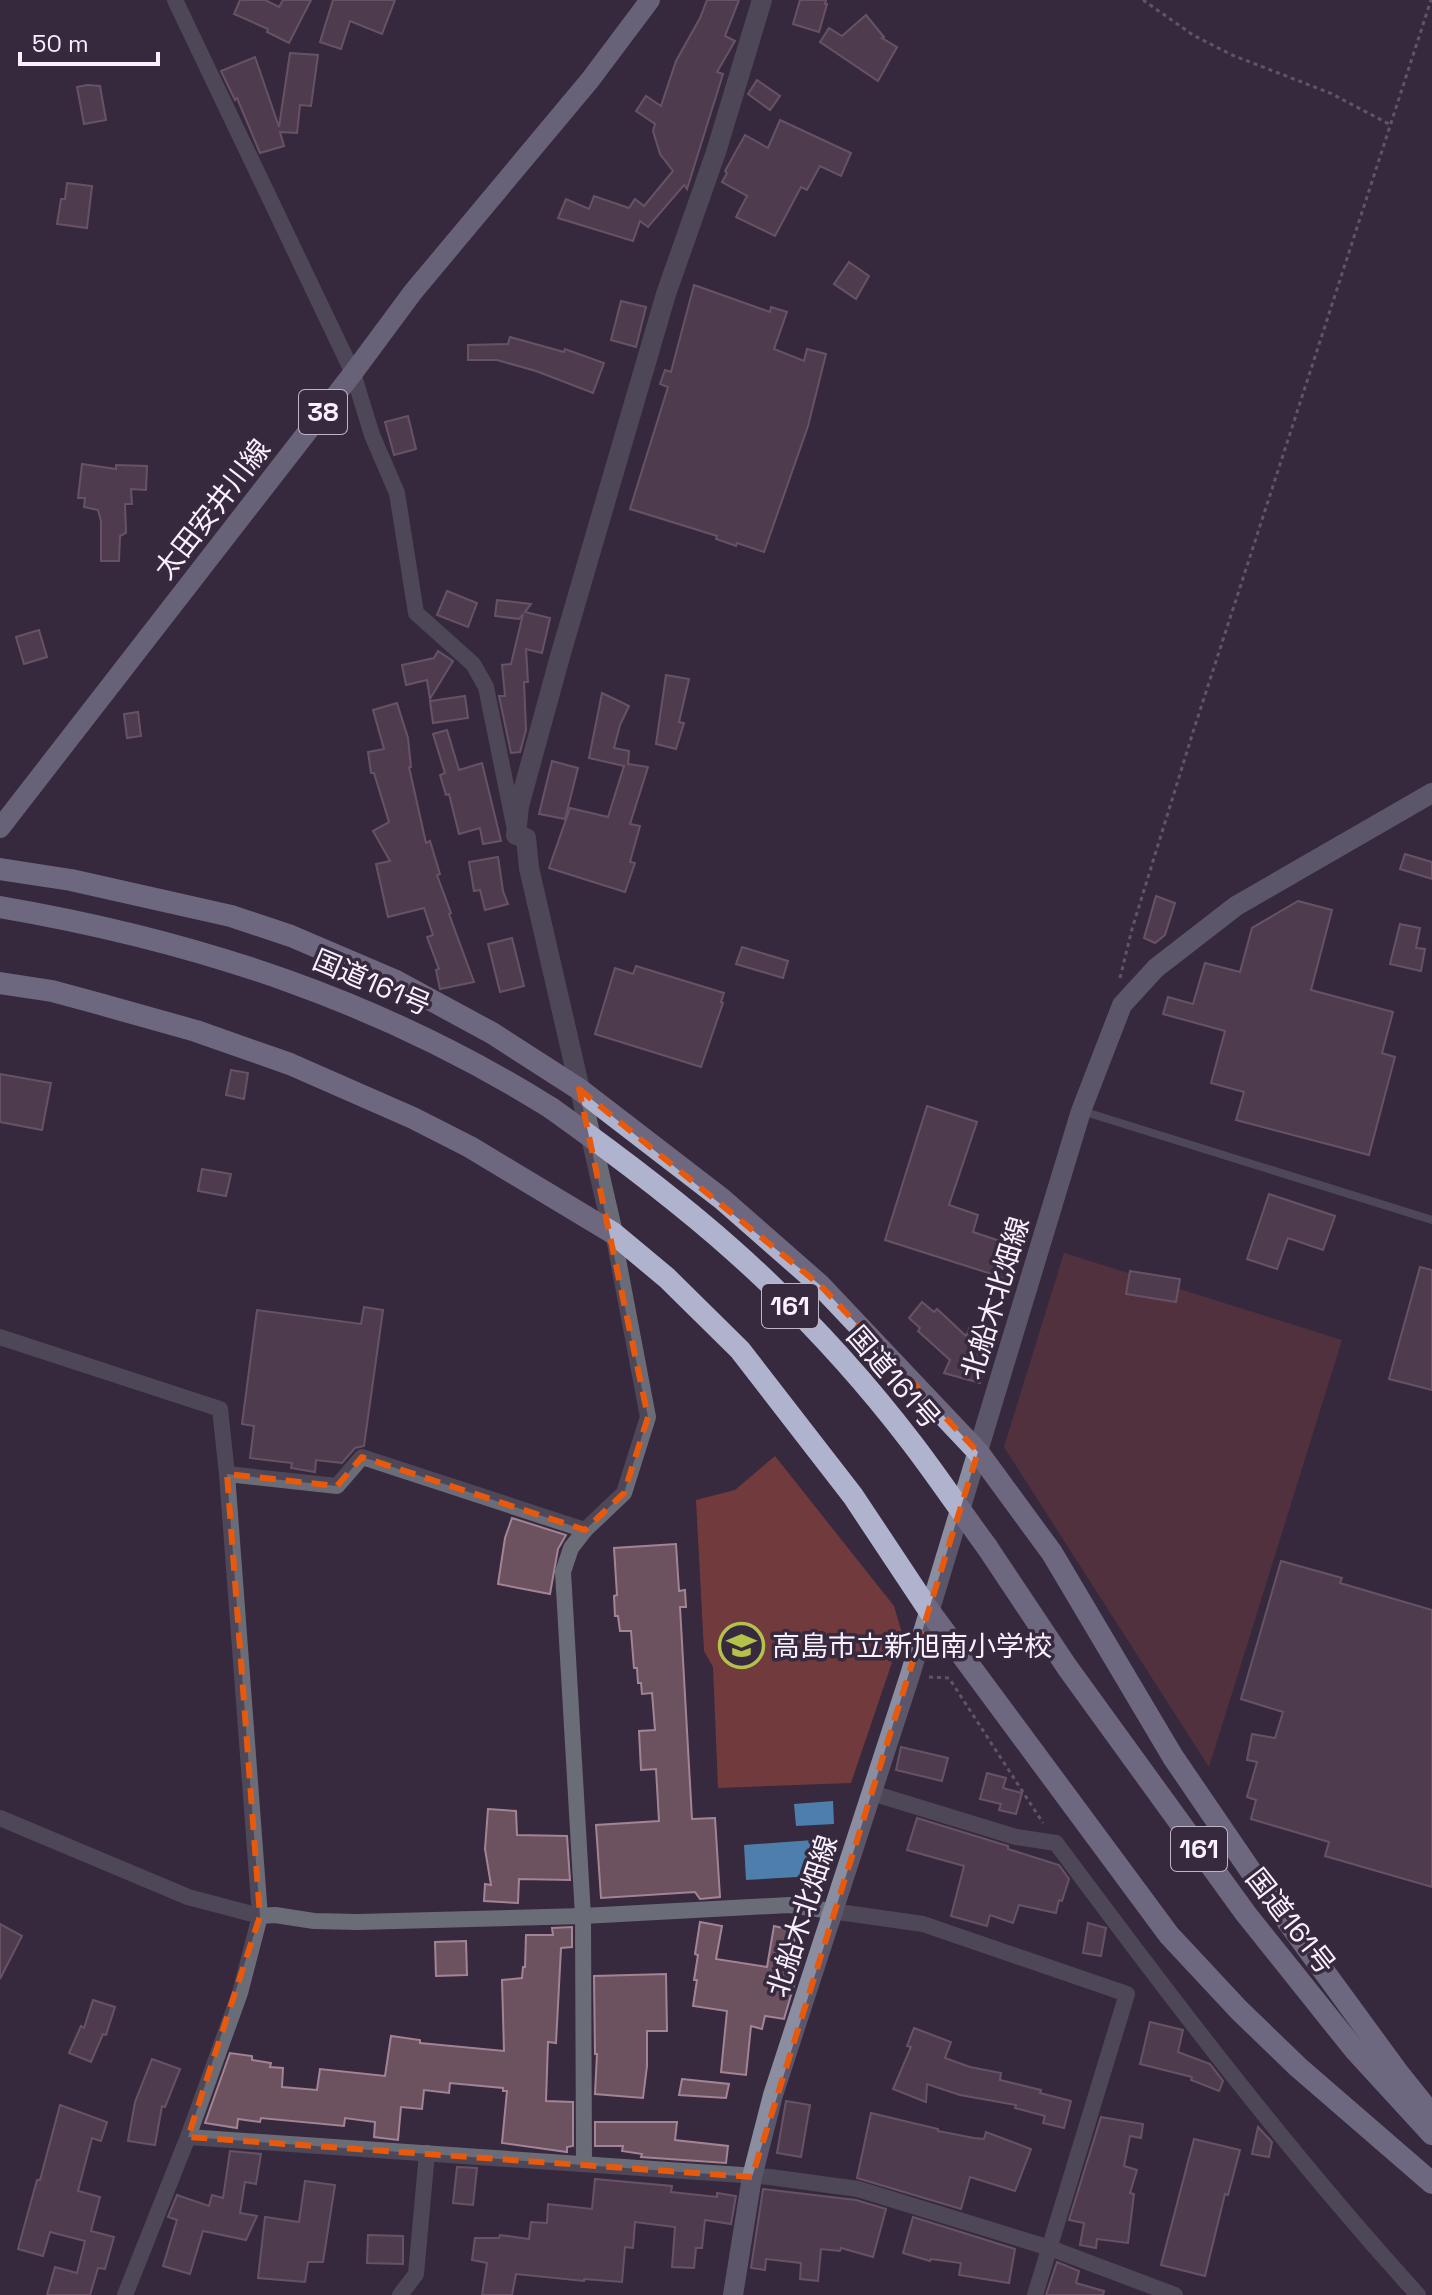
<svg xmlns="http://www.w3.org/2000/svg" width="1432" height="2295" viewBox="0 0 1432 2295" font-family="'Space Grotesk','Noto Sans JP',sans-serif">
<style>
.green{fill:#713b3e}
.water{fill:#4e7eac}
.building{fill:#6c515f;stroke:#a28494;stroke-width:2}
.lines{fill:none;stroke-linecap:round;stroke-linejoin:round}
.path{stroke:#94889a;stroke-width:3;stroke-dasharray:4 4;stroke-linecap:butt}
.service{stroke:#6a6c78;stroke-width:8}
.minor{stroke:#6a6c78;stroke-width:16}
.tertiary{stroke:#6a6c78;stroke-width:20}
.secondary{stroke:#8b8da1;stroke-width:20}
.primary{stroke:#a4a7c0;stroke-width:20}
.trunk{stroke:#b0b3ce;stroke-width:22}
.trunk-bridge{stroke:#b0b3ce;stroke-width:22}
.marked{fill:none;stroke:#e8590c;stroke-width:6;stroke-dasharray:16 10;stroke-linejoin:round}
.labels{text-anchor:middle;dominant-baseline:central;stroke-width:7;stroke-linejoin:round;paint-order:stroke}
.shield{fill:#37293e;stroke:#bfb5c5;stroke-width:2}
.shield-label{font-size:26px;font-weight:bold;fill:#f9f1ff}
.street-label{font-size:28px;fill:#f9f1ff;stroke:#37293e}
.poi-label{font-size:28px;fill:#f9f1ff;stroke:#37293e;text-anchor:start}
</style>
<rect width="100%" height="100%" fill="#37293e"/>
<!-- green -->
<g class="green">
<polygon points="1064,1253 1342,1340 1209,1767 1004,1447"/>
<polygon points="775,1456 894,1606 902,1633 851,1783 718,1788 713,1667 704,1651 696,1500 735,1490"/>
</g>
<!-- water -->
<g class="water">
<polygon points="833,1801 834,1824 796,1826 794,1804"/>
<polygon points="813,1840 815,1876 746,1880 744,1845"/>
</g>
<!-- building -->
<g class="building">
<polygon points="240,0 265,0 279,7 283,0 311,0 289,43 267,32 268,29 234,14"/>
<polygon points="333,0 395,0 382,34 350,21 341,49 320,42"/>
<polygon points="707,0 739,0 725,36 735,41 717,72 723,74 687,189 684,185 648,227 640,221 633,241 558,218 566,199 589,209 594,196 629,208 635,199 644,206 673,171 660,154 653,131 655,124 636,111 646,96 661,106 676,61 700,18"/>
<polygon points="800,0 826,0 825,4 827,4 819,32 793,24"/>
<polygon points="866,15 884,37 882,38 897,47 878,81 820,42 829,28 842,36"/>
<polygon points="290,53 318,55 311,106 300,105 297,133 280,132 284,146 260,153 237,98 235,100 221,71 255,57 279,127"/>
<polygon points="757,80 780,96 770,110 748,94"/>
<polygon points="87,85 100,86 106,120 84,124 77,87"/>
<polygon points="780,120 851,153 841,176 820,166 807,190 801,187 775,236 736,217 747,196 722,182 727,173 725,171 745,135 768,148"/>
<polygon points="67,183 92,186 87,228 57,224 61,199 65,199"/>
<polygon points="849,262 869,276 856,299 834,284"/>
<polygon points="694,285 770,312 771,307 787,312 774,349 804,361 807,349 826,354 808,426 764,552 737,543 736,546 716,539 717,536 630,509 668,387 660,384 665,370 671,372"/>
<polygon points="621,301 646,307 636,347 611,340"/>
<polygon points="510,337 564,352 565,349 604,363 593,393 536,371 497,360 468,360 468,345 508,344"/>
<polygon points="408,416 416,449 394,455 385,422"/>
<polygon points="82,464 116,469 116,465 147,466 146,490 131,489 132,504 125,504 126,533 120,536 119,561 101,561 101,521 98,510 84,507 85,498 78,498"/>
<polygon points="447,591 477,603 468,627 437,615"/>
<polygon points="497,600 531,604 525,612 550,618 542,653 526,649 528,682 524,682 526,730 520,752 511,753 499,696 505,696 502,665 511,664 523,614 519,619 495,616"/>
<polygon points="39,630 47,657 24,664 16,637"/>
<polygon points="438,651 453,661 430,699 427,680 406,685 402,665 434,658"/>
<polygon points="666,675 689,679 679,722 684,723 676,749 656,744"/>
<polygon points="602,693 629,706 620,725 614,748 629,751 628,764 648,767 630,824 640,826 630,862 635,863 625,892 549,868 570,808 608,817 624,766 589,758"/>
<polygon points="465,696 468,718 433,723 430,701"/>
<polygon points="397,703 408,738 411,767 409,767 426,843 430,841 440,874 437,875 451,913 449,914 474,982 440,989 436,970 439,969 427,937 433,935 424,908 388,917 376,864 390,861 373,831 389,822 374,773 371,773 368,752 384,749 373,710"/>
<polygon points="138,712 141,736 127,738 124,714"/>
<polygon points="447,730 459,770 482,763 501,841 483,844 480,828 459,834 449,794 446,795 440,775 445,773 433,734"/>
<polygon points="552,761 578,768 565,819 539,814"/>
<polygon points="1405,854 1432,862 1432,879 1400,869"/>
<polygon points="498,857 503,891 508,904 485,910 480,890 474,891 469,862"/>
<polygon points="1156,896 1175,903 1165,935 1155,943 1144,938"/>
<polygon points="1298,901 1332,910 1311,990 1393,1012 1382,1053 1395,1057 1369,1155 1236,1120 1244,1092 1211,1083 1225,1031 1163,1014 1168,997 1193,1004 1205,963 1240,972 1252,928"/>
<polygon points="1400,924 1420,928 1416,948 1425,949 1421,971 1390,964"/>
<polygon points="512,938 524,986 500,992 488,944"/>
<polygon points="742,947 788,961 783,978 736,964"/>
<polygon points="636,966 724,993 721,1002 723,1003 701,1067 595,1034 615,968 633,974"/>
<polygon points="231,1070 248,1073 244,1099 226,1095"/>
<polygon points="0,1074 51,1083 42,1130 0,1122"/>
<polygon points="927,1106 977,1122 949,1205 978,1215 973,1232 1015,1246 1004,1278 885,1240"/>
<polygon points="202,1169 231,1174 226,1196 198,1191"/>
<polygon points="1269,1194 1335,1216 1323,1250 1288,1238 1277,1269 1247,1259"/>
<polygon points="1420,1267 1432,1270 1432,1390 1389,1379"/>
<polygon points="1130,1271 1180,1279 1176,1302 1126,1294"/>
<polygon points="922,1302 934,1312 937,1309 966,1336 970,1327 994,1335 980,1383 944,1373 950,1360 918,1331 920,1328 909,1318"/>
<polygon points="364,1307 383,1310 364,1446 355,1448 342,1463 316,1460 315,1472 291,1468 292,1463 250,1458 254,1426 242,1424 257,1310 361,1324"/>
<polygon points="512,1518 566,1535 558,1549 550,1594 498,1584 505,1538"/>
<polygon points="676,1544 679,1591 685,1590 686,1607 680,1607 692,1819 715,1818 720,1897 700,1899 695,1892 601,1898 596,1825 659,1821 656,1769 641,1770 639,1731 655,1730 652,1693 642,1694 641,1683 638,1683 637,1668 634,1668 631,1631 620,1631 618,1616 615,1616 614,1596 617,1595 614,1548"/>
<polygon points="1281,1561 1342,1578 1340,1583 1432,1610 1432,1887 1325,1856 1329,1842 1251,1819 1256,1800 1247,1797 1257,1762 1247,1760 1252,1734 1275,1738 1283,1712 1241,1699"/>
<polygon points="901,1747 948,1758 942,1781 896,1770"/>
<polygon points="987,1773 1006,1778 1003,1788 1022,1793 1016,1814 999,1810 1001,1804 980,1799"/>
<polygon points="488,1809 516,1811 517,1835 567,1836 570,1880 519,1879 518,1903 484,1901 485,1884 491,1885 485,1849"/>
<polygon points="917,1818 1008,1846 1008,1849 1059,1865 1069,1879 1062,1901 1059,1900 1056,1913 1019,1905 1013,1923 990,1915 987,1926 951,1916 964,1866 907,1850"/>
<polygon points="700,1922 722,1926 716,1959 767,1967 774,1926 796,1931 787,1984 794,1985 784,2019 765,2016 762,2029 751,2026 746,2075 721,2072 727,2011 693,2006 697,1980 694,1980 698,1955 695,1954"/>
<polygon points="1088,1923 1106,1928 1101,1956 1083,1953"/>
<polygon points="0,1924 22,1936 0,1979"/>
<polygon points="572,1927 572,1947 561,1948 556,2043 548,2042 546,2101 573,2102 573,2146 567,2147 567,2152 502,2143 507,2091 503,2091 503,2088 450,2083 449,2093 424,2090 422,2109 401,2107 398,2140 374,2137 375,2122 345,2118 344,2126 261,2118 260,2122 238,2119 237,2128 205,2123 230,2053 252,2056 252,2060 271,2063 270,2067 283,2068 282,2087 317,2090 320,2069 385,2076 391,2036 420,2040 420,2043 504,2051 502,1980 522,1978 523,1967 525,1967 526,1935 553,1935 552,1928"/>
<polygon points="466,1941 467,1975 436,1976 435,1942"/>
<polygon points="666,1974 667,2031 647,2031 647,2066 643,2098 595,2094 597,2054 595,2054 594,1976"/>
<polygon points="93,2000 115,2007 106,2035 103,2034 91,2062 69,2053 81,2026 84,2028"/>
<polygon points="1150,2022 1183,2030 1178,2052 1210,2064 1223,2081 1219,2091 1191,2080 1192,2077 1140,2064"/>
<polygon points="914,2028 951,2042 945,2058 970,2067 1001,2073 1000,2080 1041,2090 1040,2093 1071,2101 1064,2128 1043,2123 1045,2116 1015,2108 1016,2105 960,2095 927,2084 926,2102 893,2089 911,2047 907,2046"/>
<polygon points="152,2059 180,2069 165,2107 162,2106 155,2145 128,2141 135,2102"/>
<polygon points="682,2079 729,2084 726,2098 679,2095"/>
<polygon points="786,2101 810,2105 801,2157 777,2153"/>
<polygon points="60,2105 107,2122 101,2141 92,2138 78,2191 100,2197 91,2231 114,2237 105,2269 98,2268 90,2295 47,2295 55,2267 77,2273 85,2241 50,2232 43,2256 18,2249 37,2180 40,2180"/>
<polygon points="871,2113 938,2129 938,2131 974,2138 984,2139 986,2132 1031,2149 1015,2191 970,2177 961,2209 857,2178"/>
<polygon points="1101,2117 1143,2124 1141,2138 1130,2136 1124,2166 1137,2170 1130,2193 1134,2194 1128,2243 1097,2239 1096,2248 1080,2245 1084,2223 1069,2220"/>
<polygon points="595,2122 677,2122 675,2140 728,2146 726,2163 641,2157 642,2154 622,2151 623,2146 595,2146"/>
<polygon points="1258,2127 1272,2142 1269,2157 1252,2154"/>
<polygon points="1194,2139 1240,2150 1228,2195 1225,2194 1205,2276 1161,2265"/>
<polygon points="230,2151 261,2154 256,2184 245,2182 240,2213 257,2216 246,2240 203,2231 190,2274 163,2266 177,2220 168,2217 177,2195 209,2206 212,2195 223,2198"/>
<polygon points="457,2167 477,2168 473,2205 453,2203"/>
<polygon points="595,2179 672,2186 671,2192 717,2197 717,2193 736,2196 731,2224 705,2220 702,2248 696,2248 694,2268 672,2267 675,2227 635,2222 633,2248 625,2247 622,2282 584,2279 584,2281 516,2274 512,2295 482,2295 487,2263 472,2260 475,2238 499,2238 500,2235 529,2239 531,2222 547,2223 548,2204 592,2209"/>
<polygon points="305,2181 335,2185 323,2262 308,2262 305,2282 258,2278 265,2217 299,2222"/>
<polygon points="763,2189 856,2200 886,2209 873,2257 841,2248 840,2251 821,2249 818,2281 800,2279 801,2263 766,2259 765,2270 751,2268"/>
<polygon points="913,2217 1015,2249 1009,2283 959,2275 961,2263 931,2259 930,2261 903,2253"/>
<polygon points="368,2235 403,2236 403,2264 367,2263"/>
<polygon points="1057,2262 1079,2271 1076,2283 1104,2291 1103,2295 1046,2295"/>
</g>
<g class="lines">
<!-- path -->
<g class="path">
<polyline points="1143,0 1193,35 1232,55 1330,93 1391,125"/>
<polyline points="1120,978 1132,929 1193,732 1431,0"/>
<polyline points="929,1677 949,1678 1043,1823"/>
</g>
<!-- service -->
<polyline class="service" points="1082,1111 1432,1220"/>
<!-- minor -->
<g class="minor">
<polyline points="175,0 353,373 372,435 397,493 416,613 473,664 486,687 514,825"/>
<polyline points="0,1337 220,1409 227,1474 260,1916 240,1993 188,2137 125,2295"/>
<polyline points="227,1474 337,1486 362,1457 585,1530"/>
<path d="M872 1793 1016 1837 1056 1843C1171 1998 1288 2152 1418 2295"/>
<polyline points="0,1818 188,1897 260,1916 275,1915 314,1921 358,1922 583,1916 789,1905 923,1924 1127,1994 1035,2295"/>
<polyline points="188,2137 770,2177 858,2189 1050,2248 1175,2295"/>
<polyline points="584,2164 583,1916 563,1572 571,1548 585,1530 624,1493 648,1417 613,1233"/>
<polyline points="400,2295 416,2274 427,2153"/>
</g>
<!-- tertiary -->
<polyline class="tertiary" points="613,1233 529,868 526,838 516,835 519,806 561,653 666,294 716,152 762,0"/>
<!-- secondary -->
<polyline class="secondary" points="733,2295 752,2177 773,2095 910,1675 1081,1111 1122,1005 1156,968 1236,906 1432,793"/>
<!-- primary -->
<polyline class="primary" points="0,828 353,373 413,292 590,80 650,0"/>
<!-- trunk -->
<g class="trunk">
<polyline points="0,869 71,880 231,916 291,936 394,980 492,1033 579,1089 722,1199 820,1285 978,1452 1052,1553 1173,1757 1250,1870 1399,2074 1432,2115"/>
<path d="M0 907C198 941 380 1001 551 1108"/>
<polyline points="0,983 52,991 100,1004 196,1031 290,1064 413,1118 470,1147 613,1233 667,1278 740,1350 853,1496 930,1612 1169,1935 1239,2010 1298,2067 1432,2183"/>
<polyline points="987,1547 1067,1667 1246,1914 1354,2049 1432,2134"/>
</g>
<!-- trunk-bridge -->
<path class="trunk-bridge" d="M551 1108C614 1153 676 1199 734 1251 798 1308 860 1375 912 1443 938 1477 962 1513 987 1547"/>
</g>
<!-- marked area -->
<path d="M0 0H1432V2295H0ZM579 1089 820 1285 978 1452 752 2177 188 2137 260 1916 227 1474 337 1486 362 1457 585 1530 624 1493 648 1417Z" fill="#37293e" fill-opacity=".55" fill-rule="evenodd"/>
<path class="marked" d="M579 1089 820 1285 978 1452 752 2177 188 2137 260 1916 227 1474 337 1486 362 1457 585 1530 624 1493 648 1417Z"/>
<!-- icons -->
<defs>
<symbol id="school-ring" viewBox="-11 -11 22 22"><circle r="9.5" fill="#37293e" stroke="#b5c249" stroke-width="1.5"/><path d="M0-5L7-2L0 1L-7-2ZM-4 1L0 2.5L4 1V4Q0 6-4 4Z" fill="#b5c249"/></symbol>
</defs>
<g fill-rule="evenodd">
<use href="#school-ring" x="716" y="1620" width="51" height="51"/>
</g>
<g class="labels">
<!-- shield labels -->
<g class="shield">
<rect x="299" y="390" width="48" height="44" rx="6"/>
<rect x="762" y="1284" width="56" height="44" rx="6"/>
<rect x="1171" y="1827" width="56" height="44" rx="6"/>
</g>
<g class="shield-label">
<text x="323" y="412">38</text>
<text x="790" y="1306">161</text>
<text x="1199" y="1849">161</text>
</g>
<!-- street labels -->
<g class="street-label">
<text transform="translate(212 509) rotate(-52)">太田安井川線</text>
<text transform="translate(372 982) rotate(23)">国道161号</text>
<text transform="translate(995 1298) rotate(-73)">北船木北畑線</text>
<text transform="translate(894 1377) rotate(49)">国道161号</text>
<text transform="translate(802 1916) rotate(-72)">北船木北畑線</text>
<text transform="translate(1291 1921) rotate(52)">国道161号</text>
</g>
<!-- poi labels -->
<g class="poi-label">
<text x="772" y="1646">高島市立新旭南小学校</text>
</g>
</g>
<!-- scale -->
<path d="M20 52v12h138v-12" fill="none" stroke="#f9f1ff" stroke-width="4"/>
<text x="32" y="52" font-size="24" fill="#f9f1ff" stroke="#37293e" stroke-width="6" paint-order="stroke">50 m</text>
</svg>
